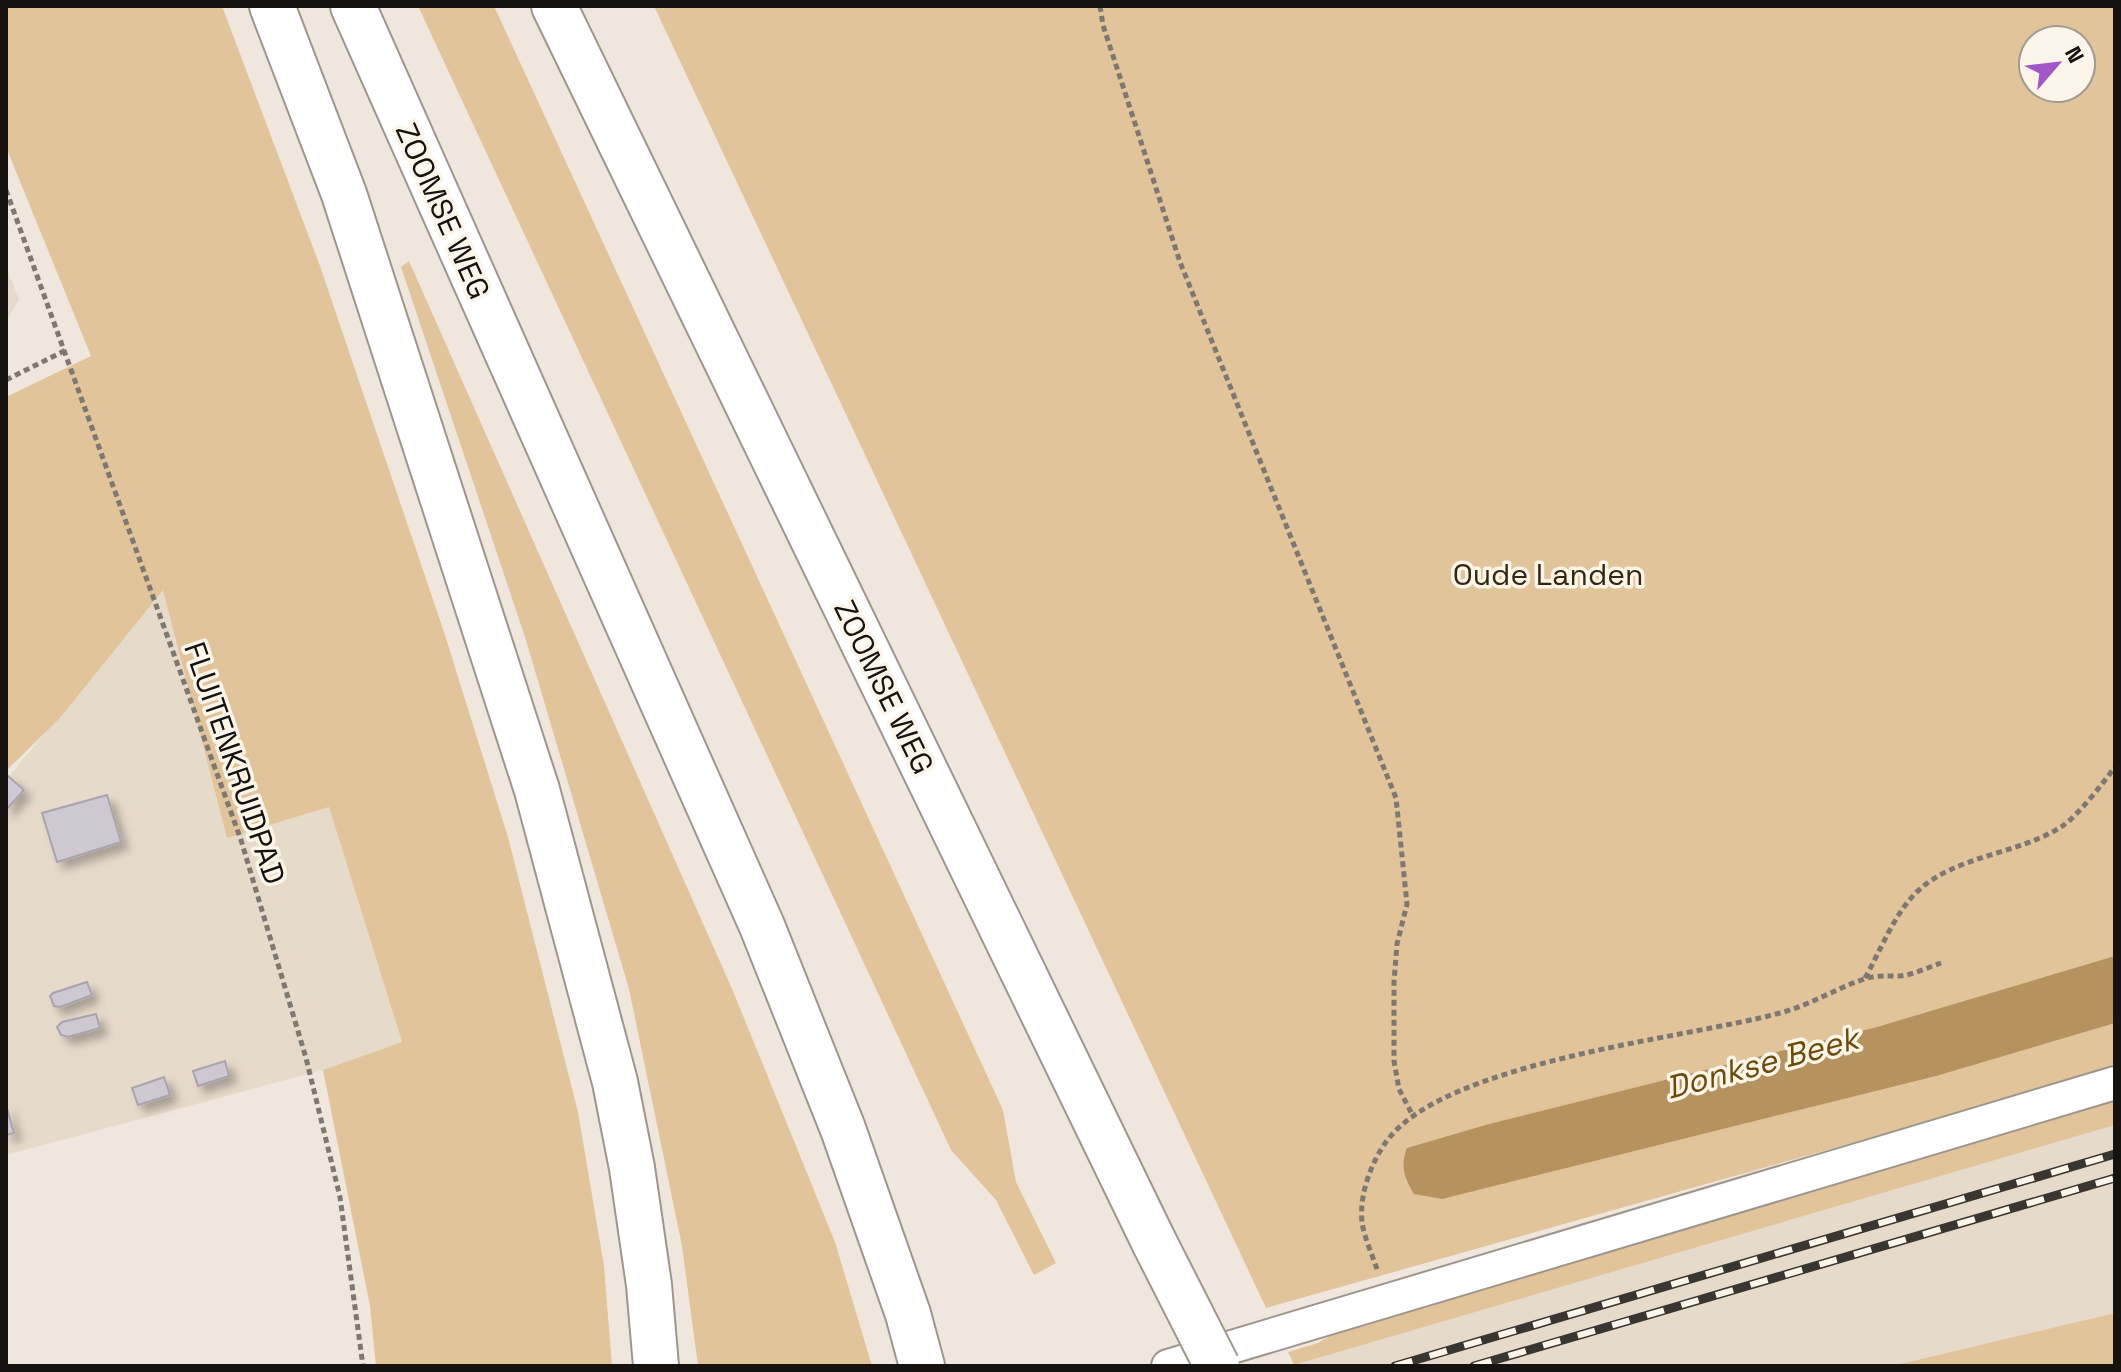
<svg xmlns="http://www.w3.org/2000/svg" width="2121" height="1372" viewBox="0 0 2121 1372" font-family="'Space Grotesk',sans-serif">
<style>
.built{fill:#e6daca}
.green{fill:#e2c49a;fill-rule:evenodd}
.water{fill:#b5925e}
.building{fill:#cec8d2;stroke:#a9a3ad;stroke-width:2;filter:url(#shadow)}
.lines{fill:none;stroke-linecap:round;stroke-linejoin:round}
.street-casing{stroke:#9d968c;stroke-width:36}
.highway-casing{stroke:#9d968c;stroke-width:48}
.path{stroke:#7d7871;stroke-width:5;stroke-dasharray:6 4;stroke-linecap:butt}
.street{stroke:#fff;stroke-width:32}
.highway{stroke:#fff;stroke-width:44}
.rail-casing{stroke:#393531;stroke-width:9}
.rail{stroke:#fcf5ea;stroke-width:6;stroke-dasharray:18;stroke-linecap:butt}
.highway-bridge-casing{stroke:#9d968c;stroke-width:48;stroke-linecap:butt}
.highway-bridge{stroke:#fff;stroke-width:44}
.labels{text-anchor:middle;dominant-baseline:central;stroke-width:7;stroke-linejoin:round;paint-order:stroke}
.street-label{font-size:30px;fill:#15120f;stroke:#fcf5ea}
.park-label{font-size:30px;fill:#36260e;stroke:#fcf5ea}
.water-label{font-size:32px;font-style:italic;fill:#6e4a07;stroke:#fcf5ea}
</style>
<defs>
<filter id="shadow"><feDropShadow dx="7" dy="7" stdDeviation="4" flood-color="#0004"/></filter>
</defs>
<rect width="100%" height="100%" fill="#efe7dd"/>
<!-- built -->
<g class="built">
<polygon points="6,267 19,299 6,322"/>
<polygon points="163,589 227,838 329,807 402,1042 323,1070 6,1155 6,780"/>
<polygon points="2115,1125 2115,1366 1294,1365"/>
</g>
<!-- green -->
<g class="green">
<polygon points="6,6 222,6 320,266 444,632 508,837 578,1112 604,1266 612,1366 376,1366 370,1306 323,1070 402,1042 329,807 227,838 163,590 59,719 6,771 6,397 91,356 6,147"/>
<polygon points="418,6 494,6 1003,1110 1016,1182 1056,1263 1034,1275 996,1200 951,1150"/>
<path d="M654 6H2115V1069L1266 1308ZM2033 40H2081V88H2033Z"/>
<polygon points="409,261 733,991 835,1242 872,1366 698,1366 682,1246 629,989 525,637 401,267"/>
<polygon points="2115,1097 2115,1125 1294,1365 1288,1352 1318,1343 1342,1329"/>
<polygon points="2115,1313 2115,1366 1892,1366"/>
</g>
<!-- water -->
<path class="water" d="M2115 956V1023L1936 1076 1442 1199 1414 1194C1404 1177 1400 1166 1407 1148L1489 1124 1877 1027Z"/>
<!-- building -->
<g class="building">
<polygon points="8,776 24,790 6,810 6,778"/>
<polygon points="107,795 121,842 57,862 42,813"/>
<polygon points="87,982 92,995 60,1007 54,1006 50,996 53,993"/>
<polygon points="96,1014 100,1028 68,1037 61,1035 57,1027 62,1022"/>
<polygon points="225,1061 229,1076 198,1086 193,1071"/>
<polygon points="164,1077 170,1095 138,1105 132,1088"/>
<polygon points="6,1105 14,1133 6,1135"/>
</g>
<g class="lines">
<defs>
<polyline id="street" points="1168,1366 2115,1083"/>
<g id="highway">
<polyline points="272,6 344,194 537,790 615,1082 632,1168 649,1285 656,1366"/>
<polyline points="353,6 762,926 843,1129 908,1314 922,1366"/>
<polyline points="554,6 1154,1242"/>
</g>
</defs>
<!-- street casing -->
<use href="#street" class="street-casing"/>
<!-- highway casing -->
<use href="#highway" class="highway-casing"/>
<!-- path -->
<g class="path">
<polyline points="1100,6 1103,25 1180,262 1396,798 1407,904 1397,944 1394,982 1394,1061 1399,1089 1413,1116"/>
<polyline points="6,190 241,840 306,1058 340,1197 363,1366"/>
<polyline points="6,380 66,350"/>
<path d="M1865 978C1881 950 1895 911 1920 889 1959 855 2018 854 2061 827 2077 817 2103 783 2115 767"/>
<path d="M1377 1269C1372 1254 1364 1237 1362 1222 1359 1195 1371 1163 1386 1142 1444 1061 1684 1039 1780 1013 1810 1005 1835 989 1864 979 1877 975 1888 976 1900 976 1913 975 1929 967 1941 963"/>
</g>
<!-- street -->
<use href="#street" class="street"/>
<!-- highway -->
<use href="#highway" class="highway"/>
<defs>
<g id="rail">
<polyline points="1395,1366 2115,1154"/>
<polyline points="1474,1366 2115,1178"/>
</g>
</defs>
<!-- rail casing -->
<use href="#rail" class="rail-casing"/>
<!-- rail -->
<use href="#rail" class="rail"/>
<defs>
<polyline id="highway-bridge" points="1154,1242 1217,1366"/>
</defs>
<!-- highway-bridge casing -->
<use href="#highway-bridge" class="highway-bridge-casing"/>
<!-- highway-bridge -->
<use href="#highway-bridge" class="highway-bridge"/>
</g>
<g class="labels">
<!-- street labels -->
<g class="street-label">
<text transform="translate(443 211) rotate(66)">ZOOMSE WEG</text>
<text transform="translate(884 687) rotate(64)">ZOOMSE WEG</text>
<text transform="translate(235 763) rotate(71)">FLUITENKRUIDPAD</text>
</g>
<!-- park labels -->
<g class="park-label">
<text x="1548" y="574">Oude Landen</text>
</g>
<!-- water labels -->
<g class="water-label">
<text transform="translate(1762 1063) rotate(-15)">Donkse Beek</text>
</g>
</g>
<!-- border -->
<rect width="2121" height="1372" fill="none" stroke="#15120f" stroke-width="16"/>
<!-- north arrow -->
<g transform="translate(2057 64) rotate(62)"><circle r="38" fill="#fcf5ea" stroke="#a09a92" stroke-width="2"/>
<path d="M0-6L14 30L0 20L-14 30Z" fill="#a256c8"/>
<text y="-12" font-size="22" font-weight="bold" text-anchor="middle" fill="#15120f">N</text>
</g>
</svg>
